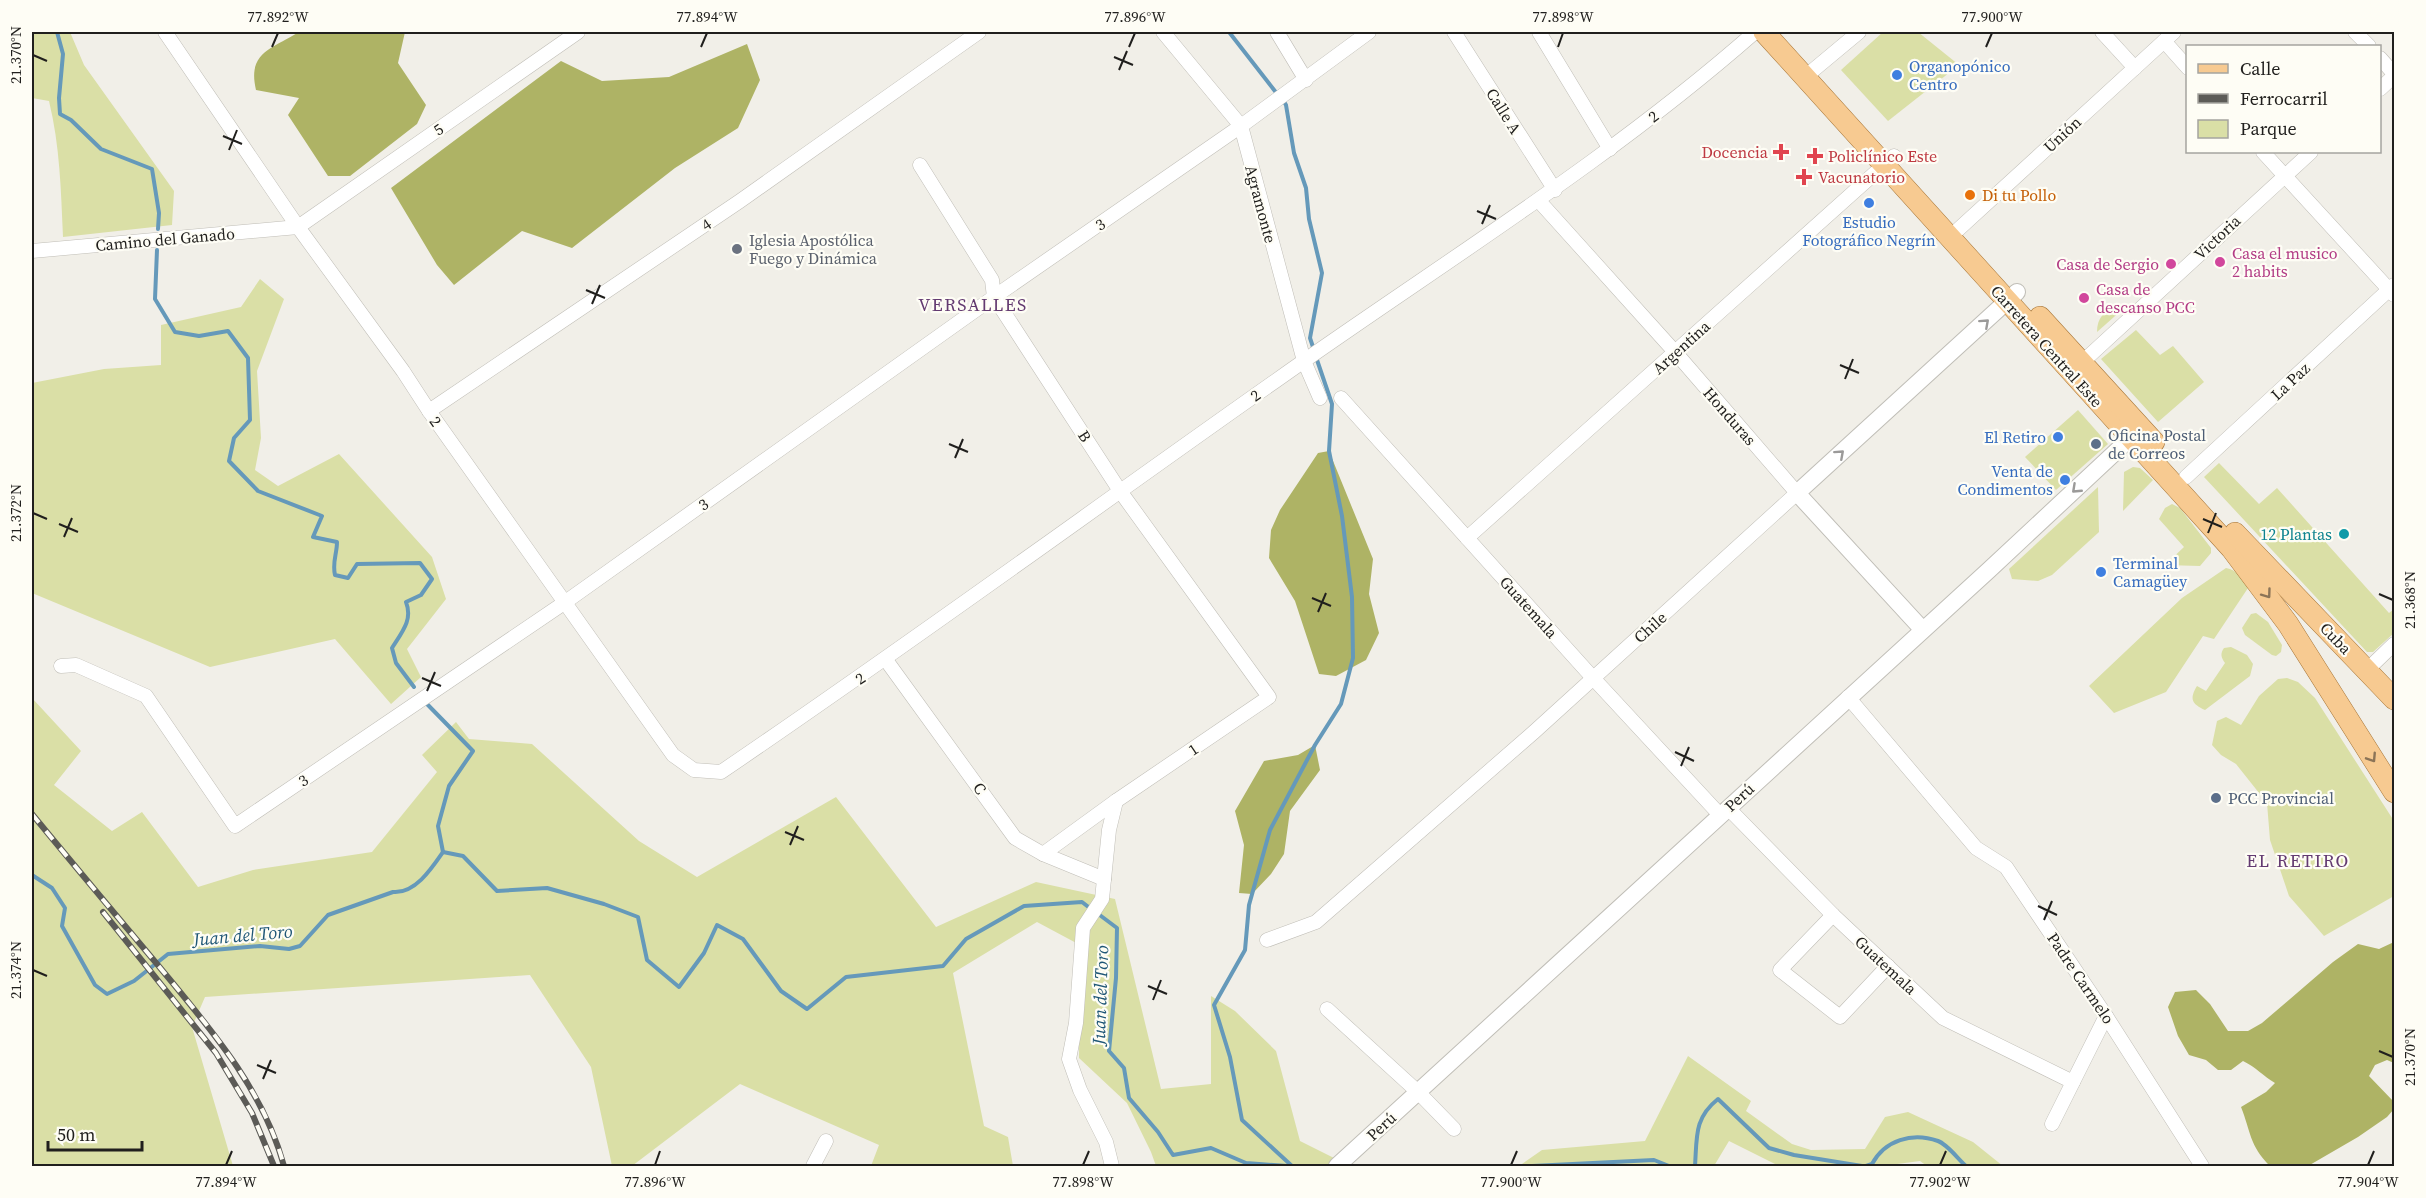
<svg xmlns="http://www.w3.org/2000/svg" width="2426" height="1198" viewBox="0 0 2426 1198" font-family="'Source Serif 4',serif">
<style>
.green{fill:#dadfa6}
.forest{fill:#aeb365}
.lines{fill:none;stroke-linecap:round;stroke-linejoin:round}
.stream{stroke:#6599ba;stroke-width:4}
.minor-casing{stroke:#c0beb7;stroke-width:15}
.tertiary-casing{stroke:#c0beb7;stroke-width:18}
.primary-casing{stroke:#a87739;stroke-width:22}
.minor{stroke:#fff;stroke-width:14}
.tertiary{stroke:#fff;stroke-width:16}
.primary{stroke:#f7ca91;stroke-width:21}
.rail-casing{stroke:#5c5b57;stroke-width:6}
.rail{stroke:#fefdf5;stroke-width:4;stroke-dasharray:11;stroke-linecap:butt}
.oneway{stroke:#9b9a99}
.oneway2{stroke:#8c7457}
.ticks{fill:none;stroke:#201f1d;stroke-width:2}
.shop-dot{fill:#3f7fe0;stroke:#fefdf5;stroke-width:2}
.health-dot{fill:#e0444e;stroke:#fefdf5;stroke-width:2}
.food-dot{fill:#e8710a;stroke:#fefdf5;stroke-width:2}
.worship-dot{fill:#6b7280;stroke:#fefdf5;stroke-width:2}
.hotel-dot{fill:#d1479c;stroke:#fefdf5;stroke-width:2}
.service-dot{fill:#5c6f8a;stroke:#fefdf5;stroke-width:2}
.culture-dot{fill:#0f9aa8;stroke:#fefdf5;stroke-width:2}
.labels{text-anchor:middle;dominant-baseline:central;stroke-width:4.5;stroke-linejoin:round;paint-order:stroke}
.shop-label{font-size:16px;fill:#366cbe;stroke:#fefdf5;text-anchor:start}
.street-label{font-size:16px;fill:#201f1d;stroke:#fefdf5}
.health-label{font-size:16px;fill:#be3a42;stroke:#fefdf5;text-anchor:start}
.food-label{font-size:16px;fill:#c56008;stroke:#fefdf5;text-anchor:start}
.worship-label{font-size:16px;fill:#5b616d;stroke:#fefdf5;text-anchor:start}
.hotel-label{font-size:16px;fill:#b23c85;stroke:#fefdf5;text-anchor:start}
.service-label{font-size:16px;fill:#4e5e75;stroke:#fefdf5;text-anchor:start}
.culture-label{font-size:16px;fill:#0d838f;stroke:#fefdf5;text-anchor:end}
.neighbourhood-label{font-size:18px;letter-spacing:1.5px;fill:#633a71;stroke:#fefdf5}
.water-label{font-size:18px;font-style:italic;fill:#1e5676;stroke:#fefdf5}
.neatline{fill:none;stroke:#201f1d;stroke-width:2}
.ticks-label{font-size:15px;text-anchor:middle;fill:#201f1d}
</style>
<rect width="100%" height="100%" fill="#f1efe8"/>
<!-- green -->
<g class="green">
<path d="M32 32H70L84 65 174 191 172 225 63 237C61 191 60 146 49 101L32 98Z"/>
<polygon points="1883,32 1918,32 1959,65 1888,121 1841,70"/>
<polygon points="260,279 284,299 257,371 261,438 255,470 278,486 339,454 432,557 446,599 407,649 421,677 391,704 335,639 210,667 32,593 32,383 104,369 161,365 161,325 241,307"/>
<path d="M2116 306 2123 309 2097 332C2097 318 2104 311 2116 306Z"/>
<polygon points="2136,330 2160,355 2173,346 2204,382 2158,422 2101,359"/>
<polygon points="2078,410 2108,444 2056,490 2025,457"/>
<polygon points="2219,463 2259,504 2277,488 2389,613 2394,609 2394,633 2373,652 2367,652 2204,477"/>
<polygon points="2133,467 2140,468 2153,480 2123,511 2124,472"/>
<polygon points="2098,487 2099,532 2052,575 2038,581 2012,579 2009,569"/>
<polygon points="2172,504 2180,508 2211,548 2211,553 2200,566 2165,565 2184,547 2159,519 2165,508"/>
<path d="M2226 568C2237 570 2242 578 2248 588L2214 639 2203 636 2166 692 2114 713 2089 686 2182 598Z"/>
<polygon points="2256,613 2268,622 2282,645 2281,652 2276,656 2272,655 2245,635 2242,628 2251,614"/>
<path d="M2231 647 2247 655 2253 664 2250 676 2205 710C2192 704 2189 699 2197 686L2206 691 2225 663C2221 657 2220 654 2224 648Z"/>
<polygon points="2287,678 2298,682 2315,698 2394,821 2394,896 2324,936 2289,896 2270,840 2267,803 2236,764 2221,755 2212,745 2217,721 2226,717 2241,725 2259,696 2278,679"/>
<polygon points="32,698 81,751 54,785 112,831 142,812 198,887 253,870 372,852 437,772 422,755 456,722 469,739 532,744 639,841 697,877 836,797 936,927 1036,882 1115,899 1161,1089 1211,1084 1211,996 1235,1011 1276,1051 1300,1141 1350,1166 1156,1166 1151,1152 1127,1103 1079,1058 1080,945 1037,922 953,973 984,1126 1008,1137 1013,1166 871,1166 879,1145 740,1084 632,1166 612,1166 591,1067 530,975 205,997 192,1027 233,1166 32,1166"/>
<polygon points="1688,1056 1751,1101 1746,1111 1792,1144 1811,1150 1865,1149 1885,1117 1908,1112 1973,1142 2003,1166 1927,1166 1920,1161 1882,1166 1779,1166 1729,1141 1714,1166 1519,1166 1542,1150 1645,1141"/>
</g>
<!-- forest -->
<g class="forest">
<path d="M299 32H405L398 63 426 105 417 124 350 176H328L288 115 299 98 256 90C247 52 272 49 299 32Z"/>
<polygon points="747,44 760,80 738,128 675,168 572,248 522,231 454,285 437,265 391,188 561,61 602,81 669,77"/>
<polygon points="1329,451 1373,559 1369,594 1379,633 1366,660 1336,676 1319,674 1295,601 1269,558 1271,530 1280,510 1318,453"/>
<polygon points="1315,745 1320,770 1290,811 1284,854 1271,874 1252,894 1239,893 1244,845 1235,811 1264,761 1298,755"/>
<path d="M2394 942V1063L2387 1060 2375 1065 2369 1076 2394 1102V1109L2387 1117 2358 1137 2308 1166H2270C2249 1145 2251 1132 2241 1107L2266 1092 2275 1083C2263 1076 2256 1067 2243 1061L2231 1070H2218L2206 1060 2189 1055 2178 1036 2168 1007 2175 992 2196 990 2210 1004 2228 1031H2248L2262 1023 2333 962 2358 944 2379 949Z"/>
</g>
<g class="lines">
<!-- stream -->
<g class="stream">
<polyline points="57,32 63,54 59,98 60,114 71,120 101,149 152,169 159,213 158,229"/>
<polyline points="1229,32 1278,95"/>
<polyline points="1283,100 1286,105 1294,153 1306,188 1309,219 1322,273 1310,338 1314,350"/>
<path d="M157 250 155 299 175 332 199 336 228 331 248 358 250 420 234 438 229 461 258 491 322 516 313 537 337 542C337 554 332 562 335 575L348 578 357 564 420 563 432 579 421 595 406 602C413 620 402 632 392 648L396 663 414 687"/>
<polyline points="427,704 473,751 449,786 438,826 443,852"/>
<polyline points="443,852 463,856 497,891 547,888 604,904 638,917 647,960 679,987 704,953 717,925 743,939 781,991 807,1009 846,977 943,966 966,939 1024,906 1082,902 1091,909"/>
<path d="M32 875 52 888 65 908 62 926 95 985 107 994 134 981 168 954 260 946 289 949 300 946 328 915 393 892C415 894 432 868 443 852"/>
<polyline points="1097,913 1117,928 1116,978 1109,1051 1124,1068 1129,1098 1158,1132 1173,1155 1211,1148 1246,1163 1287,1166"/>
<polyline points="1292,1166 1242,1120 1230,1057 1214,1005 1245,950 1249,905 1270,830 1315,745 1341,704 1353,658 1352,597 1342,516 1329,451 1332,404 1316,357"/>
<polyline points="1532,1166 1654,1160 1669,1166"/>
<path d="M1695 1166C1697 1137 1694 1118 1718 1099L1769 1148 1794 1155 1862 1166"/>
<path d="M1866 1166 1872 1164C1885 1140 1912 1132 1938 1141 1947 1144 1958 1159 1966 1166"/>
</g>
<defs>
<g id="minor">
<path d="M165 32 298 227 403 371 429 411 673 755 694 770 721 772C917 639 1107 499 1301 363 1455 255 1614 156 1755 32"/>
<polyline points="1163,32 1241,126 1304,361 1320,398"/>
<polyline points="1277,32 1306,80"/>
<polyline points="1454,32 1555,190"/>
<polyline points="1539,32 1610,149"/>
<polyline points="2102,32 2135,68"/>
<polyline points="2355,32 2369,46"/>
<polyline points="2164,41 2188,68"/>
<polyline points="2380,58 2394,74"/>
<polyline points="1805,77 1859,32"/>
<polyline points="2380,89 2394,76"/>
<polyline points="2263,152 2394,295"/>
<polyline points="920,165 992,280 994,297 1120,491 1269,697 1116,801 1109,830 1102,899 1083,928 1076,1023 1069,1059 1080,1090 1106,1142 1112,1166"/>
<polyline points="1950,237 2174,32"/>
<polyline points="32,251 298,227 578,32"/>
<polyline points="2077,367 2311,152"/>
<polyline points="1341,398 1593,678 1720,815"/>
<polyline points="429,411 740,201 979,32"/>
<polyline points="2186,477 2394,285"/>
<polyline points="1467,538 1894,156"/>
<polyline points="886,660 1015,838 1043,854 1104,879"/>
<polyline points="61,666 76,665 146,696 235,826 564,603 994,297 1241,126 1369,32"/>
<polyline points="2367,670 2394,644"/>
<polyline points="1848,697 1976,848 2006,867 2106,1016 2202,1166"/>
<polyline points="1728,808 1833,915 1943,1018 2073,1082"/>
<polyline points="1043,854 1116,801"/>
<polyline points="1833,915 1780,970 1840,1017 1888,966"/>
<polyline points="1267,940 1316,922 1534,732 1797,493 1675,352 1539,201"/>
<polyline points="1327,1009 1418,1092 1454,1129"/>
<polyline points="2052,1124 2106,1016"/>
<polyline points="813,1166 826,1141"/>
</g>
<g id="tertiary">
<polyline points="1922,629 1797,493 2017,292"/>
<polyline points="1337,1166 1989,570 2138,431"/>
</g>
<g id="primary">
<polyline points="1764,32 2231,548 2288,624 2394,792"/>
<polyline points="2040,317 2154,442"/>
<polyline points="2235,533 2394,699"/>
</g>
</defs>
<!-- minor casing -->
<use href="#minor" class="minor-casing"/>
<!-- tertiary casing -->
<use href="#tertiary" class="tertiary-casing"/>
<!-- primary casing -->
<use href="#primary" class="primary-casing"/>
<!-- minor -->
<use href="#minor" class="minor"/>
<!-- tertiary -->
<use href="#tertiary" class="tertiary"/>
<!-- primary -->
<use href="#primary" class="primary"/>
<defs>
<g id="rail">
<path d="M32 814C73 864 115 914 157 964 208 1026 263 1088 284 1166"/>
<polyline points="103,912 216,1053 252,1113 274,1166"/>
</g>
</defs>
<!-- rail casing -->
<use href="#rail" class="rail-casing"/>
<!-- rail -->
<use href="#rail" class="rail"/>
</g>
<!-- one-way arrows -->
<defs><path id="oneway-chevron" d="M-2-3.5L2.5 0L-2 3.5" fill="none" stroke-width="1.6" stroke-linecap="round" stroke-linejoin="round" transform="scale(1.5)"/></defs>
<g class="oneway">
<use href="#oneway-chevron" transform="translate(1985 323) rotate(-42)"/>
<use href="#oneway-chevron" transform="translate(1840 454) rotate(-42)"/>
<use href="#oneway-chevron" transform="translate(2076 489) rotate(137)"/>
</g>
<g class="oneway2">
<use href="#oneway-chevron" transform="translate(2267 594) rotate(54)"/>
<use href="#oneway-chevron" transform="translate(2372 758) rotate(57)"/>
</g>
<!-- ticks -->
<path class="ticks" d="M272 47 278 33M701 47 707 33M1129 47 1135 33M1558 47 1563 33M1986 47 1992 33M33 55 47 61M1114 57 1133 65M1119 70 1127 51M223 136 242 144M229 150 237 130M1477 211 1496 219M1482 224 1490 205M586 290 605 298M592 304 600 285M1840 365 1859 373M1845 379 1853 359M949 444 968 452M955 458 963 439M33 513 47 519M2203 519 2222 527M59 524 78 532M2208 533 2216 513M64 537 72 518M2379 594 2393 600M1312 598 1331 606M1318 612 1326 593M422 678 441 686M427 691 435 672M1675 752 1694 761M1681 766 1689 747M785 832 804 840M790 845 798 826M2038 906 2057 915M2044 920 2052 901M33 970 47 976M1148 986 1167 994M1153 1000 1161 980M2379 1051 2393 1057M257 1065 276 1073M263 1079 271 1060M226 1165 232 1151M655 1165 660 1151M1083 1165 1089 1151M1511 1165 1517 1151M1940 1165 1946 1151M2368 1165 2374 1151"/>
<!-- markers -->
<g class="shop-dot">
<circle cx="1897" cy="75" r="6"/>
<circle cx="1869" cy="203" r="6"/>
<circle cx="2058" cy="437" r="6"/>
<circle cx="2065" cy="480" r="6"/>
<circle cx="2101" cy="572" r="6"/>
</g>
<g class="health-dot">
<path d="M1778 143h6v6h6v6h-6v6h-6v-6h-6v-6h6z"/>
<path d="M1812 147h6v6h6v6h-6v6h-6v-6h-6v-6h6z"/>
<path d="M1801 168h6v6h6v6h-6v6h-6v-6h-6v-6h6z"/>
</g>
<circle class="food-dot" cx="1970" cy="195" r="6"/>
<circle class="worship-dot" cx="737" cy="249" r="6"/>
<g class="hotel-dot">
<circle cx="2220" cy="262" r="6"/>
<circle cx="2171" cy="264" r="6"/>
<circle cx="2084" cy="298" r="6"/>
</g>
<g class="service-dot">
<circle cx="2096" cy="444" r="6"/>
<circle cx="2216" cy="798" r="6"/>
</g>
<circle class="culture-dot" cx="2344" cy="534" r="6"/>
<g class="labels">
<!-- shop labels -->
<g class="shop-label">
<text x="1909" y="66">Organopónico<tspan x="1909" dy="18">Centro</tspan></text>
<text x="1869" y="222" text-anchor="middle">Estudio<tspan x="1869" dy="18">Fotográfico Negrín</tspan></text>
<text x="2046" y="437" text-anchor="end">El Retiro</text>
<text x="2053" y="471" text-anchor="end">Venta de<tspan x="2053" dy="18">Condimentos</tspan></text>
<text x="2113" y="563">Terminal<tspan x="2113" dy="18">Camagüey</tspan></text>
</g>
<!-- street labels -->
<g class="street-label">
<text transform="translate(1504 111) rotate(58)">Calle A</text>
<text transform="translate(1653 116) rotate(-37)">2</text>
<text transform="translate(438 129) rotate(-35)">5</text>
<text transform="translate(2062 134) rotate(-43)">Unión</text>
<text transform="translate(1261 204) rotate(75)">Agramonte</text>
<text transform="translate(706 224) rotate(-34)">4</text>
<text transform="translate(1100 224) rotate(-34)">3</text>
<text transform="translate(2217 237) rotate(-43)">Victoria</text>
<text transform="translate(165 239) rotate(-5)">Camino del Ganado</text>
<text transform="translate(2047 346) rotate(48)">Carretera Central Este</text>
<text transform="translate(1681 347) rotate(-42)">Argentina</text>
<text transform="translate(2290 381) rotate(-43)">La Paz</text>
<text transform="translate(1255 395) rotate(-35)">2</text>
<text transform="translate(1730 416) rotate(49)">Honduras</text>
<text transform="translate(436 421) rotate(55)">2</text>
<text transform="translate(1085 436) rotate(57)">B</text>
<text transform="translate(703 504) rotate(-35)">3</text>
<text transform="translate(1529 607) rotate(48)">Guatemala</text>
<text transform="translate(1650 627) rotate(-42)">Chile</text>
<text transform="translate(2336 638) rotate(46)">Cuba</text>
<text transform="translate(860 678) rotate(-34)">2</text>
<text transform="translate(1193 749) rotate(-34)">1</text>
<text transform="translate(303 780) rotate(-34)">3</text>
<text transform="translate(980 788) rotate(54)">C</text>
<text transform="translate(1739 797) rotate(-43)">Perú</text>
<text transform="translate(1886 965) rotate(43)">Guatemala</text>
<text transform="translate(2081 978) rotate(56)">Padre Carmelo</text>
<text transform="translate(1381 1126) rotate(-43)">Perú</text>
</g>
<!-- health labels -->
<g class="health-label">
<text x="1768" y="152" text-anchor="end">Docencia</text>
<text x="1828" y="156">Policlínico Este</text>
<text x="1818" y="177">Vacunatorio</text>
</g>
<!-- food labels -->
<g class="food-label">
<text x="1982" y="195">Di tu Pollo</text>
</g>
<!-- worship labels -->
<g class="worship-label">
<text x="749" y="240">Iglesia Apostólica<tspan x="749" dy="18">Fuego y Dinámica</tspan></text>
</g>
<!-- hotel labels -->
<g class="hotel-label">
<text x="2232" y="253">Casa el musico<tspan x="2232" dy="18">2 habits</tspan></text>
<text x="2159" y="264" text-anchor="end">Casa de Sergio</text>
<text x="2096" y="289">Casa de<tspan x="2096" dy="18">descanso PCC</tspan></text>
</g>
<!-- service labels -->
<g class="service-label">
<text x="2108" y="435">Oficina Postal<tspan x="2108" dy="18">de Correos</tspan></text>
<text x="2228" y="798">PCC Provincial</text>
</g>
<!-- culture labels -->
<g class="culture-label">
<text x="2332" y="534">12 Plantas</text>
</g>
<!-- neighbourhood labels -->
<g class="neighbourhood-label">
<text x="973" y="304">VERSALLES</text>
<text x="2298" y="860">EL RETIRO</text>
</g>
<!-- water labels -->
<g class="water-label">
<text transform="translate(243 935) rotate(-5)">Juan del Toro</text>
<text transform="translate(1100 995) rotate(-88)">Juan del Toro</text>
</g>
</g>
<!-- border -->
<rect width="2426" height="1198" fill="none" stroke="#fefdf5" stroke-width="66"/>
<!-- legend -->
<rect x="2186" y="45" width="195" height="108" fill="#fefdf5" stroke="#a5a49f" stroke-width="1.5"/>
<rect x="2198" y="64" width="30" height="9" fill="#f7ca91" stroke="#a5a49f" stroke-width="1.5"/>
<text x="2240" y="75" font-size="18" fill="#201f1d">Calle</text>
<rect x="2198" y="94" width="30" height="9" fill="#5c5b57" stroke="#a5a49f" stroke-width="1.5"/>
<text x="2240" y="105" font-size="18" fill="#201f1d">Ferrocarril</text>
<rect x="2198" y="120" width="30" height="18" fill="#dadfa6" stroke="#a5a49f" stroke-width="1.5"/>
<text x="2240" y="135" font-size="18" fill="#201f1d">Parque</text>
<!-- scale -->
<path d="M48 1141v9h94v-9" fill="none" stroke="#201f1d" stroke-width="3"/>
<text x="57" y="1141" font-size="18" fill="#201f1d" stroke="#fefdf5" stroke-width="4.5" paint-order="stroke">50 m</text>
<rect x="33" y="33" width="2360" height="1132" class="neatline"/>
<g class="ticks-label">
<text x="278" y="22">77.892°W</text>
<text x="707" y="22">77.894°W</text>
<text x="1135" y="22">77.896°W</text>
<text x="1563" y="22">77.898°W</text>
<text x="1992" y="22">77.900°W</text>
<text transform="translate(16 55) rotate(-90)" y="5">21.370°N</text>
<text transform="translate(16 513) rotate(-90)" y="5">21.372°N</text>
<text transform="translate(2410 600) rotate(-90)" y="5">21.368°N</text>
<text transform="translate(16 970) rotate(-90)" y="5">21.374°N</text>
<text transform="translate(2410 1057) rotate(-90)" y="5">21.370°N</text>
<text x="226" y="1187">77.894°W</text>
<text x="655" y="1187">77.896°W</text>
<text x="1083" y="1187">77.898°W</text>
<text x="1511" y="1187">77.900°W</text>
<text x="1940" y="1187">77.902°W</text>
<text x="2368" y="1187">77.904°W</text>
</g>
</svg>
